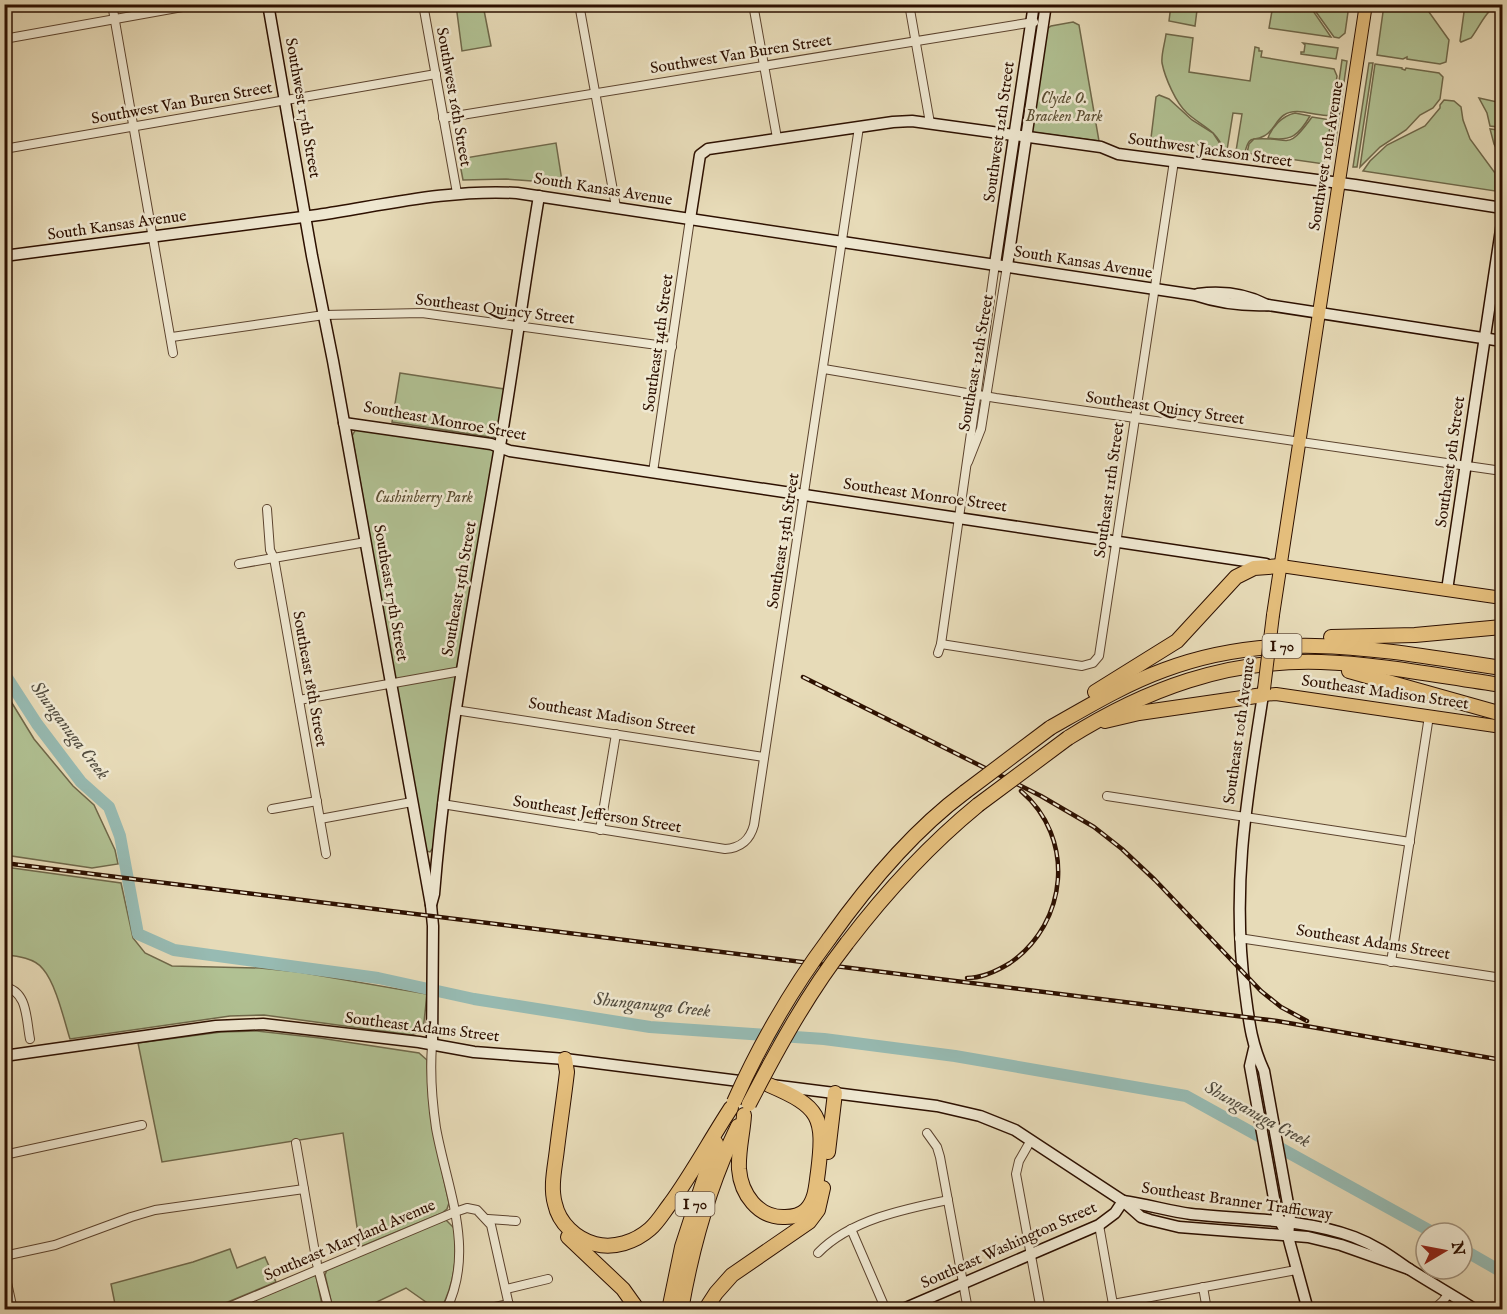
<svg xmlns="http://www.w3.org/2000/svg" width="1507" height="1314" viewBox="0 0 1507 1314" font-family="'IM FELL English',serif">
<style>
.green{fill:#b1c193;stroke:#6f684a;stroke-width:1.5}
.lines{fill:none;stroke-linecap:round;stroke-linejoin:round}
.river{stroke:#97bbb3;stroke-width:12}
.street-casing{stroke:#5c432e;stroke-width:10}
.secondary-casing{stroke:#2d1000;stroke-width:13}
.primary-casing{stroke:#2d1000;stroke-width:14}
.highway-casing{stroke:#2d1000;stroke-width:16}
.street{stroke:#efe8d1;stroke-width:8}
.secondary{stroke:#efe8d1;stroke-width:10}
.primary{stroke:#e4be7c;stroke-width:12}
.highway{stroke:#e4be7c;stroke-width:14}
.rail-casing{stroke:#2d1000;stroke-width:4.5}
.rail{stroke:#efe8d1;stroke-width:2;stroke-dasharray:7;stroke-linecap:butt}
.primary-bridge-casing{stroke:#2d1000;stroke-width:14;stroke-linecap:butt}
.highway-bridge-casing{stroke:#2d1000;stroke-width:16;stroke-linecap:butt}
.primary-bridge{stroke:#e4be7c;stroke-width:12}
.highway-bridge{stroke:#e4be7c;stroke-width:14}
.labels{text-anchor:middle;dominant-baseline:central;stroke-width:5;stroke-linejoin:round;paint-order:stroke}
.shield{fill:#efe8d1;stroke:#67513f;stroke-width:1.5}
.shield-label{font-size:15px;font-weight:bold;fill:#2d1000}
.street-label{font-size:16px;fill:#2d1000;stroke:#efe8d1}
.park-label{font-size:16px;font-style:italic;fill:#5b4e33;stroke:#efe8d1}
.water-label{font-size:18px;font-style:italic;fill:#524c3f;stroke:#efe8d1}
</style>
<rect width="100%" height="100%" fill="#e7dbb8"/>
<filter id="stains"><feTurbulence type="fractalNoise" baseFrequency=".00333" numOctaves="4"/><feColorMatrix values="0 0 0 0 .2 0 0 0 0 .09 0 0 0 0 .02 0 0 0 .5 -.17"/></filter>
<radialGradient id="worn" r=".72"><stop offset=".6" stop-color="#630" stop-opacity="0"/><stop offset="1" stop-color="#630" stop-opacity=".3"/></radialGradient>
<!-- green -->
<g class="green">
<polygon points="456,5 483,5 491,46 462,51"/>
<polygon points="1171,5 1191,5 1197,10 1195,26 1169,21"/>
<polygon points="1273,5 1309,5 1331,37 1269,28"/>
<polygon points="1311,5 1349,5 1345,33 1339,38 1334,37"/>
<polygon points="1384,5 1424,5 1449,40 1446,62 1440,64 1407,59 1407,57 1403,59 1377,55"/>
<path d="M1465 5H1498C1486 10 1480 26 1471 38L1461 42 1460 41Z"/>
<polygon points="1073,22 1079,25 1099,141 1031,132 1047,29 1051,26"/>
<path d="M1166 34 1193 38 1189 72 1250 81 1255 47 1259 48V51H1262L1261 57 1334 69 1337 76 1331 115C1317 118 1298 106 1284 115 1276 120 1273 132 1264 136 1252 143 1250 133 1245 152L1236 151 1242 114 1233 113 1227 150 1223 149C1217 130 1201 126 1187 113 1176 103 1165 78 1162 63 1161 54 1165 43 1166 34Z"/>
<polygon points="1303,43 1338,48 1336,59 1301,54 1301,52 1304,52 1305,45"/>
<polygon points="1342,60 1347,61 1335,145 1330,144"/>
<polygon points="1369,63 1373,63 1357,167 1353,167"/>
<polygon points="1375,64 1402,68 1402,69 1405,70 1406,68 1439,73 1443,77 1440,99 1433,108 1420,115 1406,130 1380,147 1360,167"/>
<polygon points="1159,95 1169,99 1192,120 1213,133 1219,142 1220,148 1151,138 1156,97"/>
<polygon points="1479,98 1502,103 1499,134 1502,137 1500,150 1497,150 1494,144 1490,129 1498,130 1498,127 1490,126 1487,113"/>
<polygon points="1444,100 1454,101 1461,107 1463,120 1470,139 1495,173 1495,191 1363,171 1370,161 1387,145 1425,126 1440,108 1440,105"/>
<path d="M1295 113 1310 116C1299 135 1291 142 1268 138 1272 127 1282 116 1295 113Z"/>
<path d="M1312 117 1331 120 1324 164 1247 153 1249 144 1254 139C1291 136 1286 153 1312 117Z"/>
<polygon points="556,143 562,181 560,183 506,179 463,180 459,159"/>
<polygon points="400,373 504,389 497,438 392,422"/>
<polygon points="356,429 493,448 494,452 457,667 433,848 430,852 426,851 352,436"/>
<polygon points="4,690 34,739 73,786 94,805 115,850 118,864 92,868 5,855"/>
<path d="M5 867 121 883 133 938 145 953 172 966 260 968 299 972 427 994 423 1031 411 1035 264 1015 230 1016 70 1039C64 1020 56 984 43 969 35 958 17 956 5 955Z"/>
<path d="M257 1031 320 1038 419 1053 427 1060C428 1111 438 1154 449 1203L447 1209 442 1213 360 1247 343 1133 162 1162 138 1043 221 1032Z"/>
<path d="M446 1220 454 1228C458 1256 454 1284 441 1309H436L406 1288 362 1309H333L325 1275 329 1264Z"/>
<polygon points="230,1249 237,1268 265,1257 276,1282 211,1309 116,1309 111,1284 193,1262"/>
<polygon points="313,1275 316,1276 323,1309 254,1309 250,1301"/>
</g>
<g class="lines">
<!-- river -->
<g class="river">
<polyline points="4,673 37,724 81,782 109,807 120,836 138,934 174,950 378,978 474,999 650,1027 824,1039 955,1056 1186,1096 1434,1233"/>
<polyline points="1462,1249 1502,1272"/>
</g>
<defs>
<g id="street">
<polyline points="112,4 173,353"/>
<polyline points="423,4 457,193"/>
<polyline points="579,4 616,207"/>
<polyline points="753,4 777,138"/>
<polyline points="909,4 930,123"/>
<polyline points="4,39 199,4"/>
<polyline points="443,118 1034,22"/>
<polyline points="4,149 436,74"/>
<polyline points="172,337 324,315 422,313 672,347"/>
<polyline points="824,369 996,398 1502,471"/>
<polyline points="968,462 981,429 1007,266"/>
<polyline points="653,472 690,219"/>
<polyline points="267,509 270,550 274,558 326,854"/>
<polyline points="239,564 366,542"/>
<polyline points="941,644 1082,666 1093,663 1099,656 1174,161"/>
<polyline points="938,653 941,644 995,264"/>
<polyline points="299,700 461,671"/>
<polyline points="455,710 764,757"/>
<polyline points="1107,796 1410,842"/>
<path d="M442 804 725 849C741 848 750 840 754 825L859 127"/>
<polyline points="272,809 317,801"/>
<polyline points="320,819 412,802"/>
<polyline points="600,830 616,734"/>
<polyline points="1239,938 1502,978"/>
<polyline points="1391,962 1429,716"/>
<path d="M4 987C28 991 26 1019 30 1039"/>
<path d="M432 1045C430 1073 432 1101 436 1128 447 1189 476 1250 446 1310"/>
<polyline points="927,1133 937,1147 940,1157 968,1310"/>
<polyline points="1031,1140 1019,1161 1016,1174 1041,1310"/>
<polyline points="296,1143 317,1264 329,1310"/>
<polyline points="4,1155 142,1125"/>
<polyline points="488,1219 516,1221"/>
<polyline points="1099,1225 1114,1310"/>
<polyline points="851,1229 886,1310"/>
<path d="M818 1253C850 1220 904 1209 948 1200"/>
<polyline points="4,1256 55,1245 131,1217 155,1210 304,1189"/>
<polyline points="4,1269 13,1310"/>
<polyline points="1203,1287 1207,1310"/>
<polyline points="506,1289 548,1279"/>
<polyline points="1113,1304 1296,1270"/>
<polyline points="222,1310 455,1212 467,1208 477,1210 491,1225 510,1310"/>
<polyline points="481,1310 509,1304"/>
<polyline points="1433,1310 1443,1301 1449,1293"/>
</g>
<g id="secondary">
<polyline points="268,4 312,256 333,361 431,905"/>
<polyline points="690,219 700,155 708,149 893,122 912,121 1101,147 1118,154 1355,185 1502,208"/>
<path d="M4 256C109 242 213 229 318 215 384 205 450 189 517 193L1195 295C1219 303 1242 306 1268 305L1502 341"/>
<polyline points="995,264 1034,4"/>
<polyline points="1007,266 1046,4"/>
<path d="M1198 294C1222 291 1246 294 1267 305"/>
<polyline points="344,423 491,444 510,451 1266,564"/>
<polyline points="1447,590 1502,223"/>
<path d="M1263 695C1247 797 1231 887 1245 991 1249 1021 1251 1043 1264 1071L1290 1215 1288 1236 1290 1244 1308 1310"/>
<path d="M432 1045 433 926 431 905 434 894C446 743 475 595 500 446 514 363 525 279 539 196"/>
<polyline points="1254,1049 1250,1066 1277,1215 1283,1227"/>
<polyline points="4,1056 216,1026 263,1024 419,1042 474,1052 565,1059 937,1106 980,1116 1015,1130 1123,1201 1141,1217 1150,1220 1179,1227 1308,1237 1341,1245 1409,1269"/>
<path d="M1123 1201C1146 1204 1168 1211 1191 1214 1245 1220 1302 1218 1354 1237 1377 1246 1389 1255 1409 1269 1431 1283 1454 1296 1476 1310"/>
<polyline points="901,1310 1099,1225 1115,1213 1123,1201"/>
</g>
<g id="primary">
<polyline points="1281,566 1502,598"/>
<polyline points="1273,615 1366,4"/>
<polyline points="1264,689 1263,695 1276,694 1502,727"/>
</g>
<g id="highway">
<polyline points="1331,637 1415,635 1502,627"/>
<polyline points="1349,671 1502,714"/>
<polyline points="1095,692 1177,641 1236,577 1254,568 1281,566"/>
<polyline points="1105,721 1139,713 1263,695"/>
<path d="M1050 728C1087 707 1123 685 1164 670 1278 627 1387 651 1502 668"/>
<path d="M1068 738C1146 689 1227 659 1321 662 1382 664 1443 677 1502 685"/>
<path d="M829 939C866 887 914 830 965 792"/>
<path d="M847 943C886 892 928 846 978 805"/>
<path d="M565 1059 567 1072C564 1098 560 1124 557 1149 555 1167 550 1187 555 1204 559 1223 576 1239 595 1244 614 1249 635 1242 650 1229 658 1222 663 1213 670 1204 692 1174 710 1140 731 1108"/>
<path d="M744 1115C743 1133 738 1151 739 1169 741 1194 758 1218 785 1217 792 1217 800 1216 806 1210 816 1200 816 1185 818 1172 825 1116 820 1107 769 1085"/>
<polyline points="828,1152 835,1093"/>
<polyline points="568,1237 623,1289 638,1310"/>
<polyline points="669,1310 682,1247 716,1143"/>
<path d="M681 1310C692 1247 710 1183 738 1126"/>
<polyline points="705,1310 716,1293 732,1275 809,1222 818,1210 823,1188"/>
</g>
</defs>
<!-- street casing -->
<use href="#street" class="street-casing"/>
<!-- secondary casing -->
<use href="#secondary" class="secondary-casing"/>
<!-- primary casing -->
<use href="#primary" class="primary-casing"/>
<!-- highway casing -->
<use href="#highway" class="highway-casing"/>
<!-- street -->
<use href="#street" class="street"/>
<!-- secondary -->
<use href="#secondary" class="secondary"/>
<!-- primary -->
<use href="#primary" class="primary"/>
<!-- highway -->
<use href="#highway" class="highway"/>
<defs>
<g id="rail">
<polyline points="803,677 1041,796 1094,827 1122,849 1155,880 1261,991 1281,1007 1307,1021"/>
<polyline points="4,863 1277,1021 1502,1060"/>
<path d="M967 978C982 978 997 971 1010 963 1068 923 1076 838 1021 791"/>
</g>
</defs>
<!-- rail casing -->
<use href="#rail" class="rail-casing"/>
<!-- rail -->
<use href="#rail" class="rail"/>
<defs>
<polyline id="primary-bridge" points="1264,689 1273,615"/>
<g id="highway-bridge">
<polyline points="965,792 1050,728"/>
<polyline points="978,805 1068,738"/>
<path d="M734 1102C760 1044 791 990 829 939"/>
<path d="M749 1104C778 1048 808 993 847 943"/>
</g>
</defs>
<!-- primary-bridge casing -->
<use href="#primary-bridge" class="primary-bridge-casing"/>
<!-- highway-bridge casing -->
<use href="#highway-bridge" class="highway-bridge-casing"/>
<!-- primary-bridge -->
<use href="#primary-bridge" class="primary-bridge"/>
<!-- highway-bridge -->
<use href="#highway-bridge" class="highway-bridge"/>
</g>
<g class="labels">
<!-- shield labels -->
<g class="shield">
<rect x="1262.5" y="634" width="39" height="24" rx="4.5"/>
<rect x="675.5" y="1192" width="39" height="24" rx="4.5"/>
</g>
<g class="shield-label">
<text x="1282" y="646">I 70</text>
<text x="695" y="1204">I 70</text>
</g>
<!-- street labels -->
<g class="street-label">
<text transform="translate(741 55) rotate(-9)">Southwest Van Buren Street</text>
<text transform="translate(453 97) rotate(80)">Southwest 16th Street</text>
<text transform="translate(182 104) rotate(-10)">Southwest Van Buren Street</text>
<text transform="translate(302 108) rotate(80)">Southwest 17th Street</text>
<text transform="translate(1000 132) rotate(-82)">Southwest 12th Street</text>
<text transform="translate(1210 151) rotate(8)">Southwest Jackson Street</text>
<text transform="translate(1327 156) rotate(-81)">Southwest 10th Avenue</text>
<text transform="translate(603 190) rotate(9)">South Kansas Avenue</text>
<text transform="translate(117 226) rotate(-8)">South Kansas Avenue</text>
<text transform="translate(1083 263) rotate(9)">South Kansas Avenue</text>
<text transform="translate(495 310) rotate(7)">Southeast Quincy Street</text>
<text transform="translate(659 343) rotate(-82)">Southeast 14th Street</text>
<text transform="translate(977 363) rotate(-80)">Southeast 12th Street</text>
<text transform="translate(1165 409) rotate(8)">Southeast Quincy Street</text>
<text transform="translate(445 422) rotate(10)">Southeast Monroe Street</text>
<text transform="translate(1451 462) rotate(-82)">Southeast 9th Street</text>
<text transform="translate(1110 490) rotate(-82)">Southeast 11th Street</text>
<text transform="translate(925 496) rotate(8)">Southeast Monroe Street</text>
<text transform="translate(784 541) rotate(-81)">Southeast 13th Street</text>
<text transform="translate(460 589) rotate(-80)">Southeast 15th Street</text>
<text transform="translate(390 593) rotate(80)">Southeast 17th Street</text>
<text transform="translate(309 679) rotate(80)">Southeast 18th Street</text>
<text transform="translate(1385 693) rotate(8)">Southeast Madison Street</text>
<text transform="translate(612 717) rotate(9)">Southeast Madison Street</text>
<text transform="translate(1240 731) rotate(-82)">Southeast 10th Avenue</text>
<text transform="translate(597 815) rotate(9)">Southeast Jefferson Street</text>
<text transform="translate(1373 943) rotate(9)">Southeast Adams Street</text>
<text transform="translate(422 1028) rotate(7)">Southeast Adams Street</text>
<text transform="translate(1237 1202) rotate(8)">Southeast Branner Trafficway</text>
<text transform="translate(350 1241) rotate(-23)">Southeast Maryland Avenue</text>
<text transform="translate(1009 1246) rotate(-24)">Southeast Washington Street</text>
</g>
<!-- park labels -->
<g class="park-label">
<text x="1064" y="99">Clyde O.<tspan x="1064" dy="18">Bracken Park</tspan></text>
<text x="424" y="498">Cushinberry Park</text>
</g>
<!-- water labels -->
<g class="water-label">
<text transform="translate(69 731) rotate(53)">Shunganuga Creek</text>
<text transform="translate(652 1006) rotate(6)">Shunganuga Creek</text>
<text transform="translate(1257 1115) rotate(29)">Shunganuga Creek</text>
</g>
</g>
<!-- margin -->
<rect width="1507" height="1314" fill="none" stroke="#e7dbb8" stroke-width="24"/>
<rect x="6" y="6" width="1495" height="1302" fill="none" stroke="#2d1000" stroke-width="3"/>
<rect x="12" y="12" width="1483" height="1290" fill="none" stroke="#2d1000" stroke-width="1.5"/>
<!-- north arrow -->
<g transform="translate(1444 1251) rotate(80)"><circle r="28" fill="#efe8d1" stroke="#a1927d" stroke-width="1.5"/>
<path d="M0-4.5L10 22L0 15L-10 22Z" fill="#8f2418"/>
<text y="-9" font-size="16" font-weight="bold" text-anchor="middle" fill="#2d1000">N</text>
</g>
<rect width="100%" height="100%" filter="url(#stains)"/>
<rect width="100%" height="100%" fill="url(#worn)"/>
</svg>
